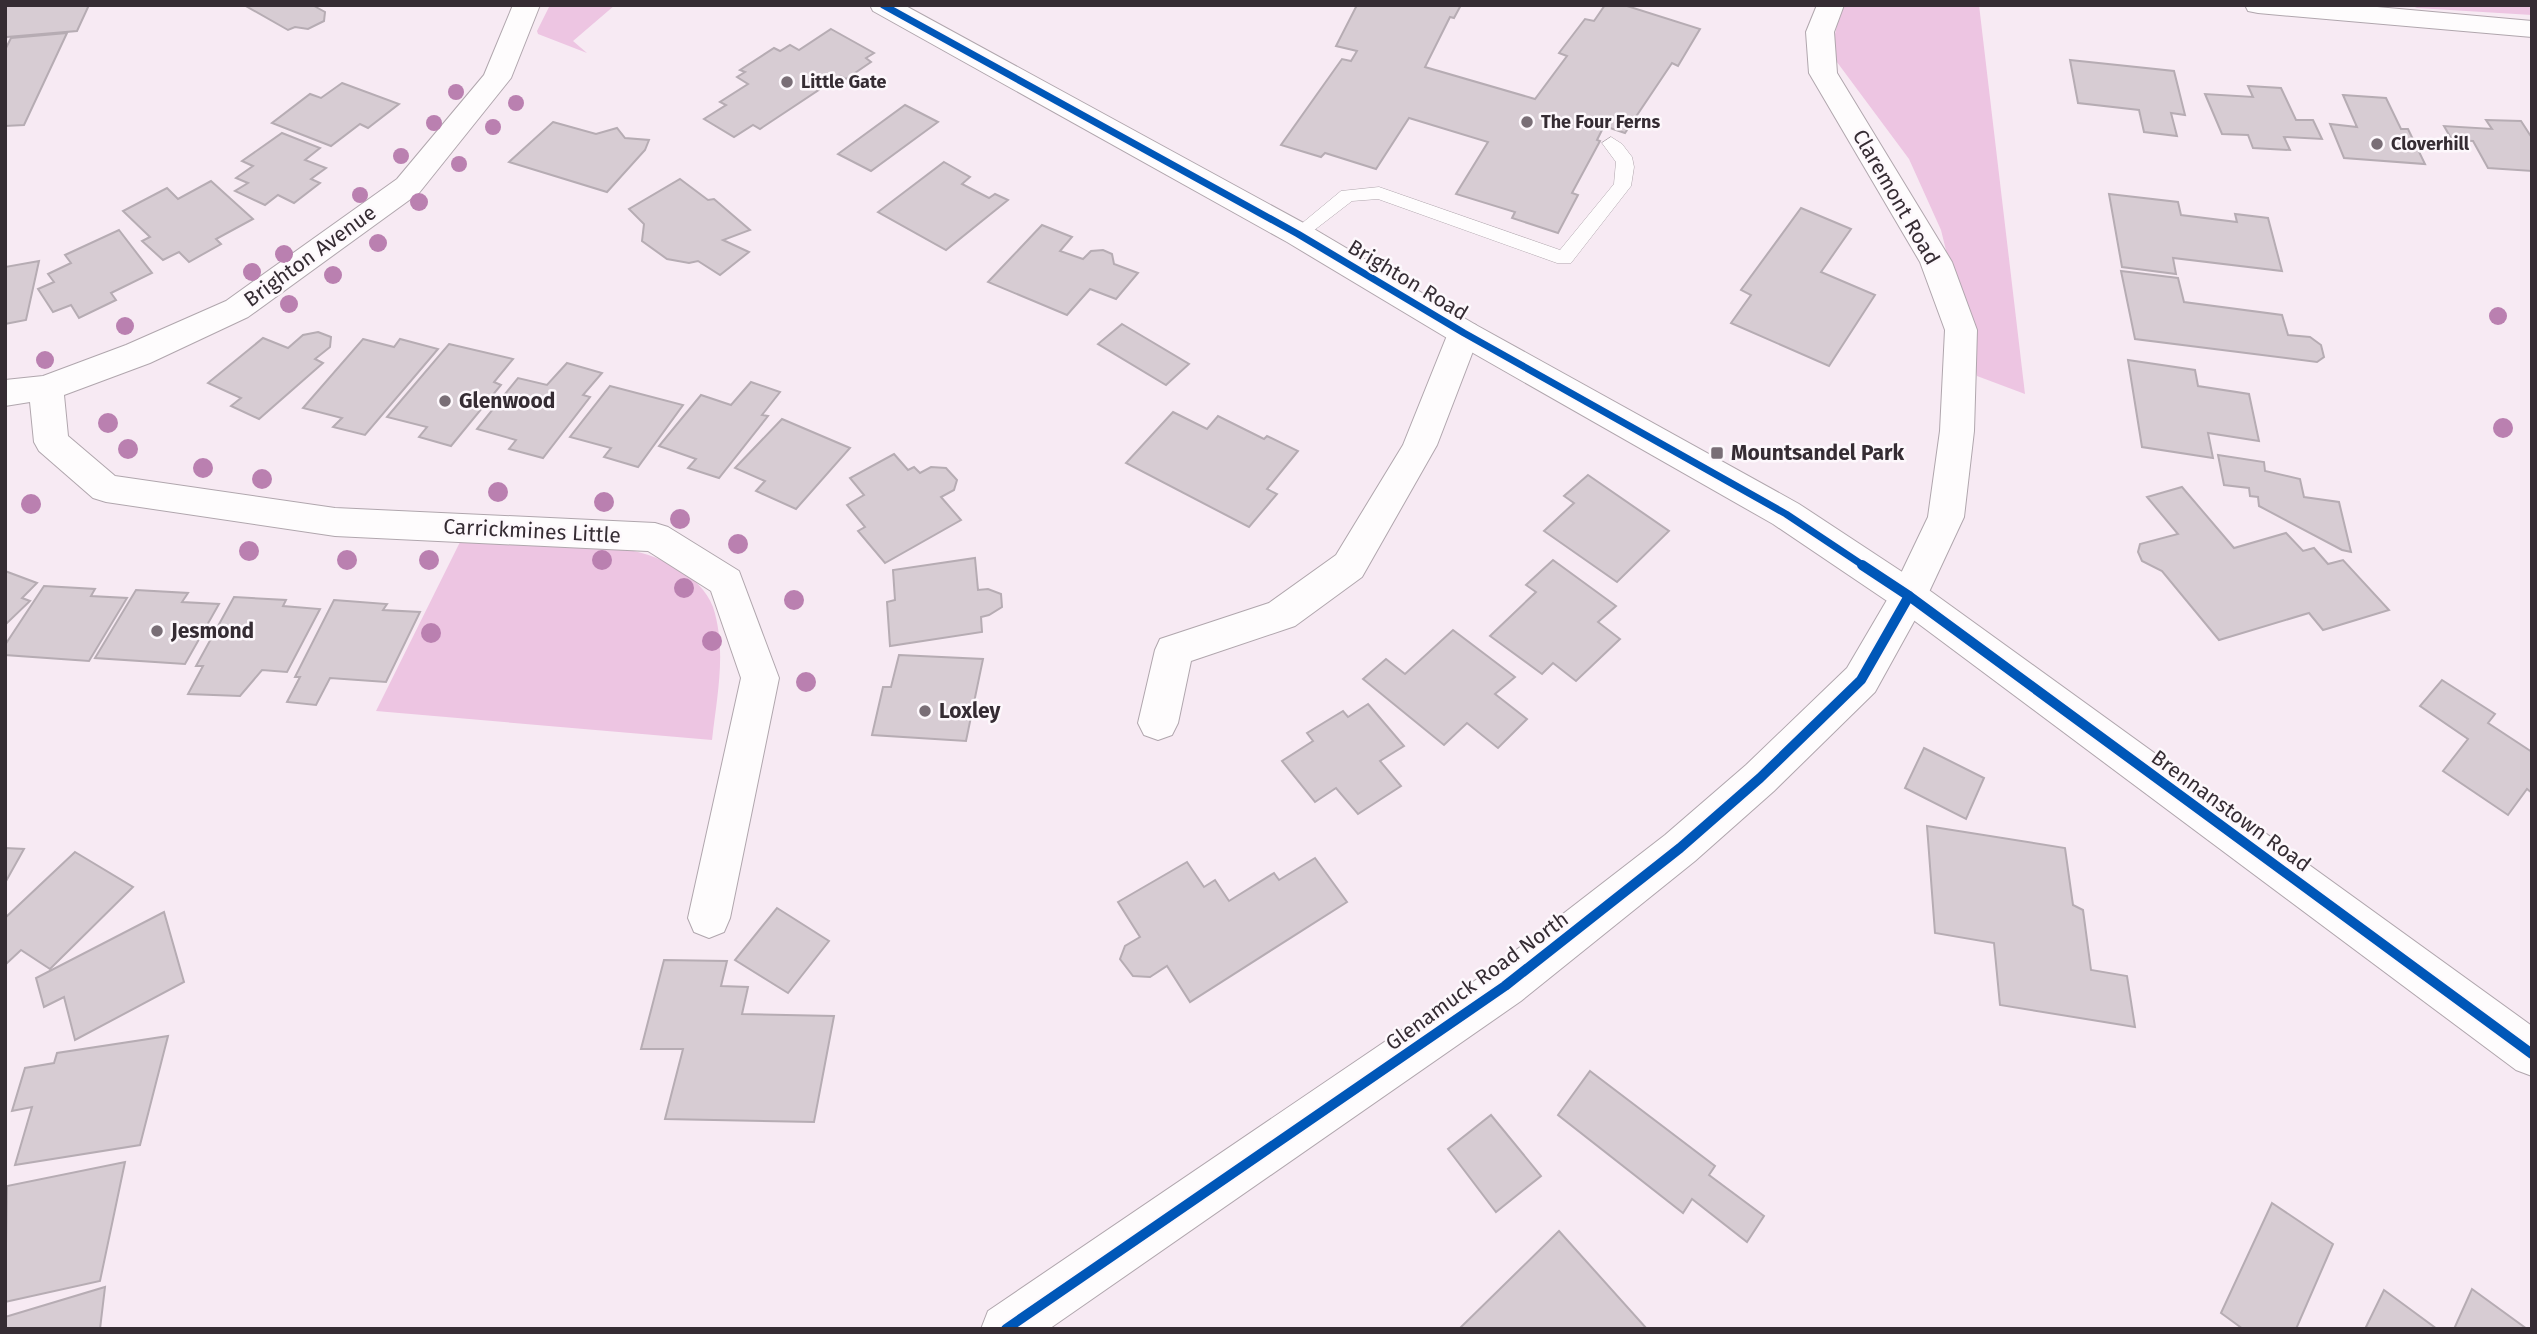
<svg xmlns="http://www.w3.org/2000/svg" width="2537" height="1334" viewBox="0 0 2537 1334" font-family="'Fira Sans',sans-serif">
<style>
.green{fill:#edc5e2}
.building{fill:#d7ccd3;stroke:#b6acb3;stroke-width:2}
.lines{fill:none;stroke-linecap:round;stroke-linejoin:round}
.service-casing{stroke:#b0a6ad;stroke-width:1}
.minor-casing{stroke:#b0a6ad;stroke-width:2}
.tertiary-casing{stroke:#b0a6ad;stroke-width:2}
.secondary-casing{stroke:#b0a6ad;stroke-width:2}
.service{fill:#fefcfd;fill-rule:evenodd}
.minor{fill:#fefcfd;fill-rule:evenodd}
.tertiary{fill:#fefcfd;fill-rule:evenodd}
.secondary{fill:#fefcfd;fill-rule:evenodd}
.cycleway-far1-casing{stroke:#fdf8fc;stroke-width:10}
.cycleway-casing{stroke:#fdf8fc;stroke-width:14}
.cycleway-far1{stroke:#0057b8;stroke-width:7}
.cycleway{stroke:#0057b8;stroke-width:10}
.tree{fill:#ba80b0}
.poi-dot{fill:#796e76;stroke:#fdf8fc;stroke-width:2.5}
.labels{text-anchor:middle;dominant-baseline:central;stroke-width:5;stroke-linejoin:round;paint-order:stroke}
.far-poi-label{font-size:18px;font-weight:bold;fill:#352c33;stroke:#fdf8fc;text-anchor:start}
.street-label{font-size:21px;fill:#352c33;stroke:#fdf8fc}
.poi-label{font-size:21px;font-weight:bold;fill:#352c33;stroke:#fdf8fc;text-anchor:start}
</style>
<rect width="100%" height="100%" fill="#f7eaf3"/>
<!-- green -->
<g class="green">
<polygon points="550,5 615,5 573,41 587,53 538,34 537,31"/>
<polygon points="1841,5 1979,5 2025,394 1977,376 1941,230 1909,159 1831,54"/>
<polygon points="2410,5 2532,5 2532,15 2417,8"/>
<path d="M461 540C514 543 569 542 622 549 655 553 701 574 713 607 727 650 717 696 712 740L376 711Z"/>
</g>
<!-- building -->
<g class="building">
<polygon points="5,5 89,5 77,31 7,37 5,39"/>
<polygon points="244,5 319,5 316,7 325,12 324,21 308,29 295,27 288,30"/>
<polygon points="1357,5 1461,5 1454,18 1450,17 1425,67 1535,99 1567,56 1559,53 1585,19 1594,21 1605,5 1624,5 1700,29 1678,66 1672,63 1625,133 1604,126 1597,140 1600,141 1572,193 1578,195 1558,233 1512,218 1515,212 1456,194 1488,142 1409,118 1376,169 1325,153 1321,157 1281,145 1342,59 1351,61 1357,51 1336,46"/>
<polygon points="831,29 874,53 866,58 871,62 846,79 840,76 760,129 753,125 734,137 704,119 726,105 720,102 748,84 737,77 745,72 740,70 774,48 780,51 790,45 799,50"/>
<polygon points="67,33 24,125 5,126 5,50 11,38"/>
<polygon points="2070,60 2174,71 2185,115 2171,113 2177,136 2144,132 2139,110 2078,103"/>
<polygon points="342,83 399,104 368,128 360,124 331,146 272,123 310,94 321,98"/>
<polygon points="2248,86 2281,88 2296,120 2313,120 2322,139 2284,137 2290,150 2253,148 2248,135 2222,134 2205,94 2253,97"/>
<polygon points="2343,95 2386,98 2401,129 2408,129 2425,164 2344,158 2330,124 2357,127"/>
<polygon points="905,105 938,122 871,171 838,154"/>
<polygon points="2486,120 2521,121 2532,138 2532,171 2488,168 2473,141 2452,140 2444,126 2492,129"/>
<polygon points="553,122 596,134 617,128 625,138 649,140 645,150 607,192 509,162"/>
<polygon points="282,133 320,148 305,160 326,168 311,179 320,183 294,203 278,195 265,205 235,191 248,183 236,178 253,166 242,161"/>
<polygon points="944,162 970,177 962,184 989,198 995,194 1008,200 946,250 878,212"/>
<polygon points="680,179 708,200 714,199 750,230 723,240 749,252 720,275 698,261 689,263 667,259 642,241 644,224 629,209"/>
<polygon points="211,181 253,219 216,239 221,244 189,262 179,252 163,260 142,241 150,237 123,211 167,188 178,199"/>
<polygon points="2109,194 2178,202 2181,215 2237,222 2235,214 2268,218 2282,271 2173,258 2176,274 2122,267"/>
<polygon points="1801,208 1851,229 1821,272 1875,295 1829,366 1731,323 1751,295 1741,290"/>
<polygon points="1042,225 1072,237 1060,251 1083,259 1091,251 1103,250 1112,254 1114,264 1138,273 1116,299 1090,289 1067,315 988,282"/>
<polygon points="119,230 152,273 111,293 116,300 79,318 71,305 53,312 38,289 54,282 48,274 71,263 65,255"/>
<polygon points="39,261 26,320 5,324 5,267"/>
<polygon points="2121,271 2178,278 2184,302 2282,315 2288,335 2310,337 2321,345 2324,357 2317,362 2135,339"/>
<polygon points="1122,324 1189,364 1166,385 1098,344"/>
<polygon points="318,332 331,337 330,347 315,359 323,363 259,419 231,406 241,398 208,383 263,338 288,348 303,335"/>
<polygon points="363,339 394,347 400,339 438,349 365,435 333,427 342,418 303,408"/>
<polygon points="449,344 513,359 494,382 501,385 451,446 419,437 427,427 387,417"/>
<polygon points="2128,360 2195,370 2198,386 2249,394 2259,441 2208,433 2213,458 2142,447"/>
<polygon points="567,363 602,373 583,395 590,397 543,458 509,449 516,440 477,429 518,378 547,385"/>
<polygon points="751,382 780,392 762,415 768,416 719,478 688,468 696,459 659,446 701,395 731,405"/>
<polygon points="610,386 683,405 638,467 604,457 611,448 570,437"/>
<polygon points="1173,412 1207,429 1218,416 1264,439 1267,436 1298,451 1267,489 1277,494 1249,527 1126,463"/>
<polygon points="782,419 850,448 796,509 756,491 765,481 735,468"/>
<polygon points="894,454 908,470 914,467 920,473 931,467 946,468 957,480 954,490 941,497 961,520 885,563 858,531 865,527 847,505 864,495 850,478"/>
<polygon points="2218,455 2264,462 2265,471 2300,479 2304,497 2339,502 2351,552 2342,550 2259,506 2258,497 2250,496 2249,488 2224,485"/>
<polygon points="1588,475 1669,531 1617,582 1544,531 1574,503 1564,496"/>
<polygon points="2182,487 2234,548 2286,533 2303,551 2314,548 2328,564 2343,560 2389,610 2323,630 2309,613 2219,640 2162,571 2142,561 2138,552 2140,544 2178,534 2147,497"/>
<polygon points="975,558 978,590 988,589 1001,594 1002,607 989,615 981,617 982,632 890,646 887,602 895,600 893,570"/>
<polygon points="1553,560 1616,606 1598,622 1620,639 1576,681 1553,663 1542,674 1490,636 1536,592 1526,585"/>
<polygon points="5,571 37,583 22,598 30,601 5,625"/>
<polygon points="44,586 95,589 91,596 127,598 89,661 5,655 5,645"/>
<polygon points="136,590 188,593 182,602 219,604 185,664 95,658"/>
<polygon points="234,597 286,600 283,606 320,609 287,672 262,670 240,696 188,694 203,666 196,666"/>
<polygon points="334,600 387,604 383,610 420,612 386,682 330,678 316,705 287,702 300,677 295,677"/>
<polygon points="1453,630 1515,677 1495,694 1527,719 1498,748 1467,723 1444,745 1363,679 1386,659 1405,674"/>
<polygon points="899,655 983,659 966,741 872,735 883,687 891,687"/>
<polygon points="2442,680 2495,714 2488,723 2532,752 2532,793 2527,789 2508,815 2443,771 2468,739 2420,706"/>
<polygon points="1368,704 1404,746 1380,761 1401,786 1358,814 1336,788 1315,802 1282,761 1313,741 1307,733 1343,711 1348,717"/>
<polygon points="1924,748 1984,778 1966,819 1905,788"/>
<polygon points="1927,826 2065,848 2073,905 2083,910 2091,970 2127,976 2135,1027 2000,1005 1994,943 1935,933"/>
<polygon points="5,848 24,849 5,883"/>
<polygon points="75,852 133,887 50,969 21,950 5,965 5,918"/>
<polygon points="1315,858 1347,902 1190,1002 1167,966 1150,977 1133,976 1120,959 1125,946 1140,937 1118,902 1187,862 1204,887 1215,880 1229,901 1274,873 1279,880"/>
<polygon points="777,908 829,941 788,993 735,960"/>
<polygon points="164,912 184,982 75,1040 64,997 44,1007 36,978"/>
<polygon points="664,960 727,961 721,986 748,987 742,1014 834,1016 814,1122 665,1119 683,1049 641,1049"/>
<polygon points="168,1036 140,1145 15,1165 32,1107 12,1111 25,1068 54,1063 57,1053"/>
<polygon points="1590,1071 1715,1166 1709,1175 1764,1216 1747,1242 1692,1199 1683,1213 1558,1115"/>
<polygon points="1491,1115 1541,1176 1496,1212 1448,1149"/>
<polygon points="125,1162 100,1281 5,1302 7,1186"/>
<polygon points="2272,1203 2333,1244 2296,1329 2243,1329 2221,1313"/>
<polygon points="1559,1231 1647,1329 1459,1329"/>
<polygon points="105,1287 100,1329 5,1329 5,1317"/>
<polygon points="2472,1289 2527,1329 2454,1329"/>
<polygon points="2384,1290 2437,1329 2365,1329"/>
</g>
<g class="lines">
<defs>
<polygon id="service" points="1611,137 1622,144 1632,157 1634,167 1631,186 1571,263 1557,263 1378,199 1352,201 1304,238 1292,238 1289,234 1341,191 1379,187 1560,250 1614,184 1616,162 1602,143"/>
<g id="minor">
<polygon points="513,5 540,5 511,78 419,193 248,317 150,363 64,395 68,436 115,476 335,508 655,523 668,527 739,571 779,678 730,918 724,932 709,938 694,932 688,918 741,678 711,591 648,551 335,536 106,502 93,498 39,451 34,442 30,402 5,406 5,380 43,376 126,345 226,301 397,179 484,75"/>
<polygon points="2245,5 2355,5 2532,21 2532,37 2258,13 2248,11"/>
<polygon points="1464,321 1476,325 1480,333 1437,445 1362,577 1295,626 1191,661 1178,723 1172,735 1158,740 1144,735 1138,723 1155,650 1160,639 1269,603 1336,555 1403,445 1448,333 1452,325"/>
</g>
<polygon id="tertiary" points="870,5 904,5 1309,226 1476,325 1799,504 1922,585 2532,1026 2532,1076 2516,1070 1896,607 1773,524 1452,341 1287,242 873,11"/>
<polygon id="secondary" points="1817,5 1844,5 1834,32 1837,73 1952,262 1977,330 1974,431 1964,517 1922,607 1875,692 1774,791 1695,861 1521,1001 1049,1329 981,1329 988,1311 1489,971 1665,835 1746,765 1847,668 1894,588 1928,517 1940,431 1945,330 1920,262 1809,73 1806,32"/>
</defs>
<!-- service casing -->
<use href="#service" class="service-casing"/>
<!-- minor casing -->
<use href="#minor" class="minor-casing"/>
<!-- tertiary casing -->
<use href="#tertiary" class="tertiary-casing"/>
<!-- secondary casing -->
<use href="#secondary" class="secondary-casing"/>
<!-- service -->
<use href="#service" class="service"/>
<!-- minor -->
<use href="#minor" class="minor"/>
<!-- tertiary -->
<use href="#tertiary" class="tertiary"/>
<!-- secondary -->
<use href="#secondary" class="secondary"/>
<defs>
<polyline id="cycleway-far1" points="883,5 1298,234 1464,333 1786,514 1864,566"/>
<g id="cycleway">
<polyline points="1862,565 1909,596 2532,1054"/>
<polyline points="1006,1329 1505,986 1680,848 1760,778 1861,680 1909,596"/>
</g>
</defs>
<!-- cycleway-far1 casing -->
<use href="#cycleway-far1" class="cycleway-far1-casing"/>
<!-- cycleway casing -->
<use href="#cycleway" class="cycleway-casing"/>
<!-- cycleway-far1 -->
<use href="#cycleway-far1" class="cycleway-far1"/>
<!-- cycleway -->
<use href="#cycleway" class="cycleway"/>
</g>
<!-- trees -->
<g class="tree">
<circle cx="456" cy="92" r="8"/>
<circle cx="516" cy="103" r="8"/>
<circle cx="434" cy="123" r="8"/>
<circle cx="493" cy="127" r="8"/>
<circle cx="401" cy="156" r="8"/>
<circle cx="459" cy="164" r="8"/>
<circle cx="360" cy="195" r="8"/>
<circle cx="419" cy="202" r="9"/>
<circle cx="378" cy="243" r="9"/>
<circle cx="284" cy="254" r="9"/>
<circle cx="252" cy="272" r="9"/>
<circle cx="333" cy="275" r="9"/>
<circle cx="289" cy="304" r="9"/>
<circle cx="2498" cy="316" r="9"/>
<circle cx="125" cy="326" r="9"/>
<circle cx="45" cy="360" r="9"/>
<circle cx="108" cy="423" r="10"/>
<circle cx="2503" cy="428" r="10"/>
<circle cx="128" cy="449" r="10"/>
<circle cx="203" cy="468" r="10"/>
<circle cx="262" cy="479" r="10"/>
<circle cx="498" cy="492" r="10"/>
<circle cx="604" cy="502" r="10"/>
<circle cx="31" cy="504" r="10"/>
<circle cx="680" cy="519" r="10"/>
<circle cx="738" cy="544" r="10"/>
<circle cx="249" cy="551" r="10"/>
<circle cx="347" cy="560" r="10"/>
<circle cx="429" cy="560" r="10"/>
<circle cx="602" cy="560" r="10"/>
<circle cx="684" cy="588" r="10"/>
<circle cx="794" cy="600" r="10"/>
<circle cx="431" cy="633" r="10"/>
<circle cx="712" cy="641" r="10"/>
<circle cx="806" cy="682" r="10"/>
</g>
<!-- markers -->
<g class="poi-dot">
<circle cx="787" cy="82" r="7"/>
<circle cx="1527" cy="122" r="7"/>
<circle cx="2377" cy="144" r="7"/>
<circle cx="445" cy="401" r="7"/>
<rect x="1710" y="446" width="14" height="14" rx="3.5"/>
<circle cx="157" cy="631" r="7"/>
<circle cx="925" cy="711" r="7"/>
</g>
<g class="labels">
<!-- far-poi labels -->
<g class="far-poi-label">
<text x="801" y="82">Little Gate</text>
<text x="1541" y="122">The Four Ferns</text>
<text x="2391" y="144">Cloverhill</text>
</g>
<!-- street labels -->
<g class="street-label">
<text transform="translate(1896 197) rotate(60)">Claremont Road</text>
<text transform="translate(310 256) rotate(-36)">Brighton Avenue</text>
<text transform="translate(1408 280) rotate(31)">Brighton Road</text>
<text transform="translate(532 531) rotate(3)">Carrickmines Little</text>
<text transform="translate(2231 811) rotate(36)">Brennanstown Road</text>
<text transform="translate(1477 981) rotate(-36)">Glenamuck Road North</text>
</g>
<!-- poi labels -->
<g class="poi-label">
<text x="459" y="401">Glenwood</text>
<text x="1731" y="453">Mountsandel Park</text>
<text x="171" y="631">Jesmond</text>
<text x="939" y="711">Loxley</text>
</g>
</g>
<!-- border -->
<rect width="2537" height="1334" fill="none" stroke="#352c33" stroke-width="14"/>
</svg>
